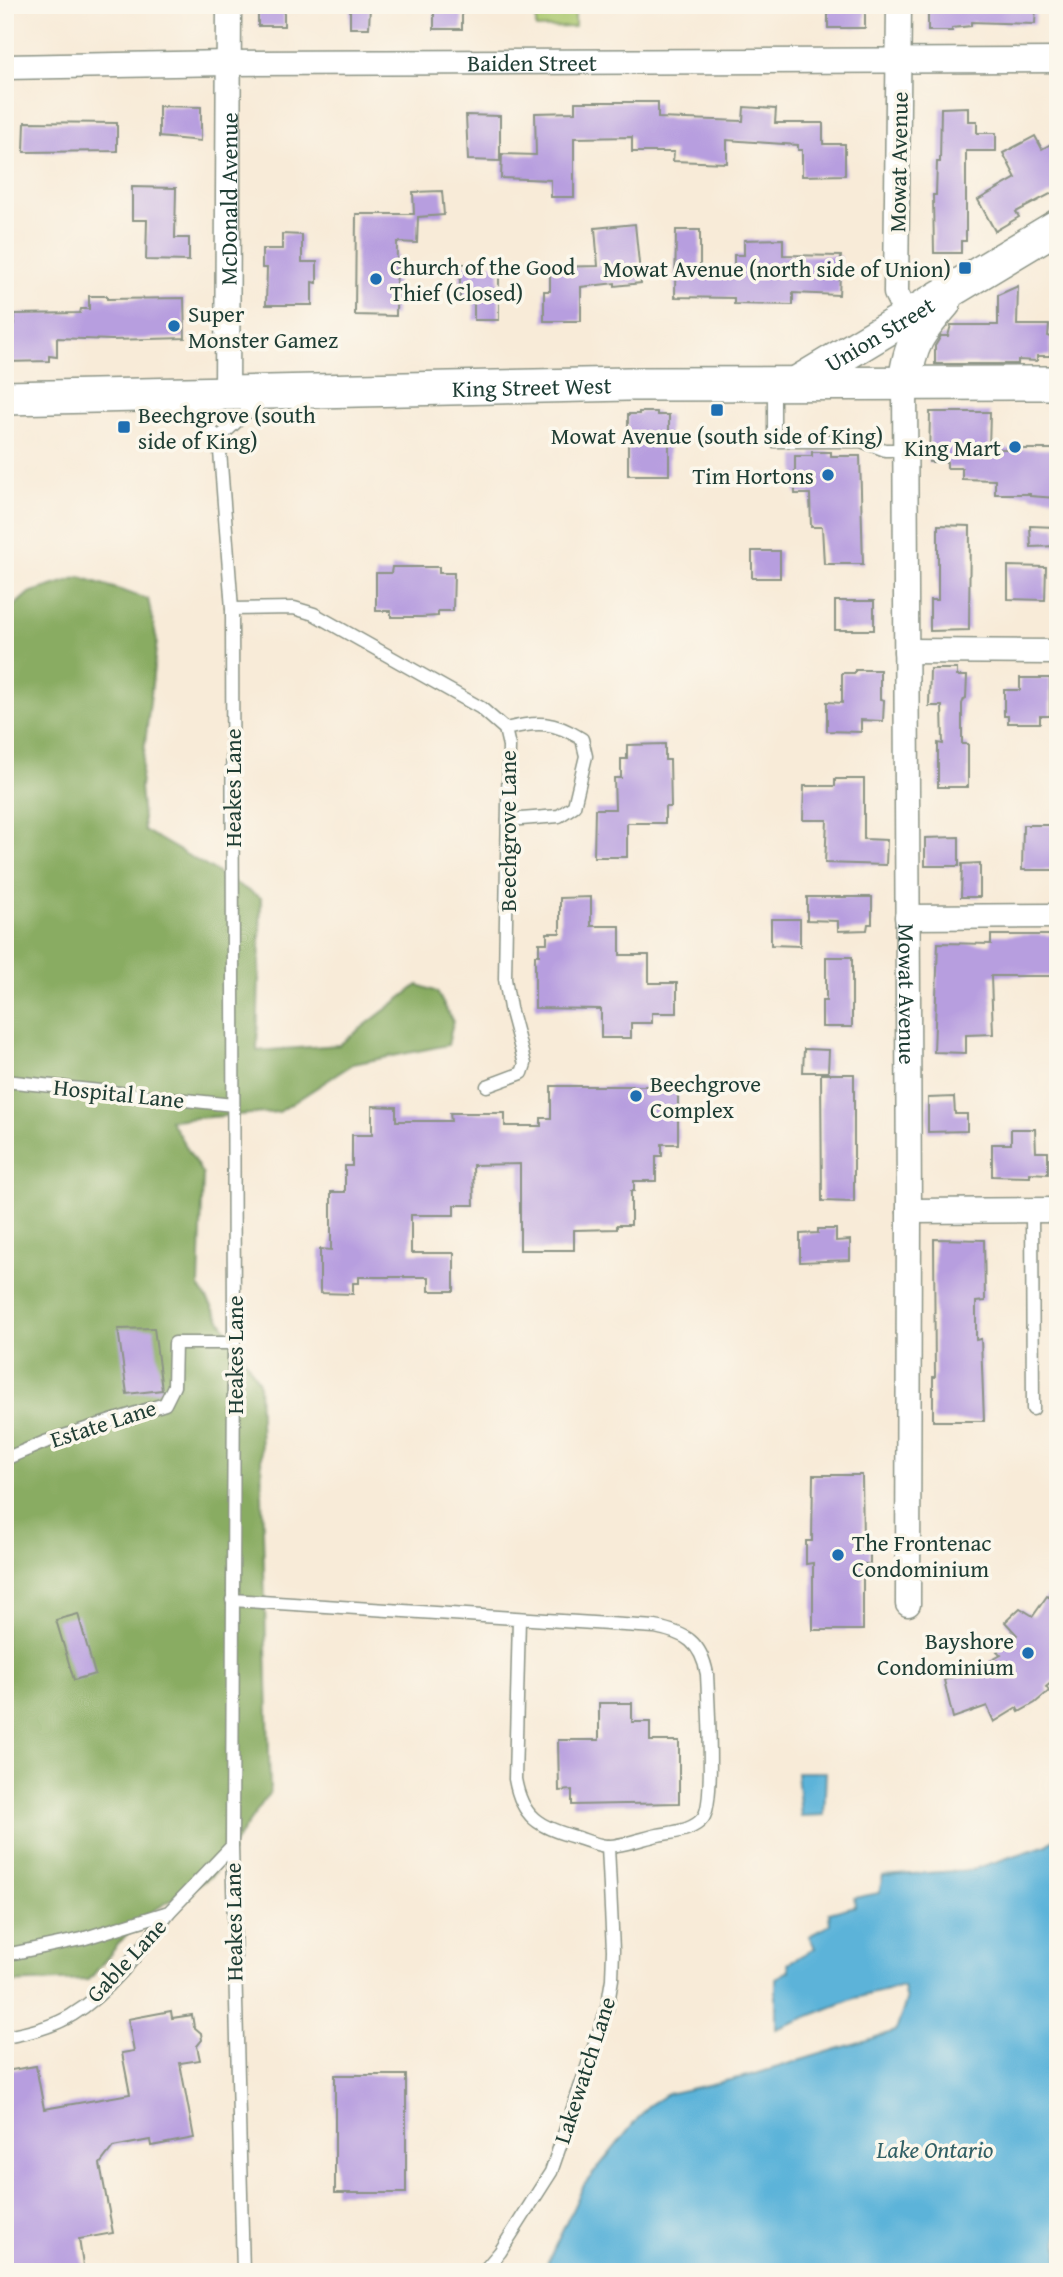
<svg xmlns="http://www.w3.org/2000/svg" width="1063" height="2277" viewBox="0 0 1063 2277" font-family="'Gentium Book Plus',serif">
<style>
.green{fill:#acc86f;stroke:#668252;stroke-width:2}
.forest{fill:#89ac62;stroke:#54744b;stroke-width:2}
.water{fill:#5cb3d9;stroke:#3e7886;stroke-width:2}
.building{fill:#b79edf}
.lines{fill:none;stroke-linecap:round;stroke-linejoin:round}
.lane-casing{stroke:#8c9486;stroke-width:15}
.street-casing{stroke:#8c9486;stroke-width:27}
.secondary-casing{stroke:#8c9486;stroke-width:36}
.lane{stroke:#fff;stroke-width:12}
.street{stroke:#fff;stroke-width:24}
.secondary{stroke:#fff;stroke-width:33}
.poi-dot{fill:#1f6fb2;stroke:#fbf7ec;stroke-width:2.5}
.labels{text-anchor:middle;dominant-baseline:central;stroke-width:7;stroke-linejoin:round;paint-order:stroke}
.street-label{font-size:23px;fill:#1f3d34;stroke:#fbf7ec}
.poi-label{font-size:23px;fill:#1f3d34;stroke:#fbf7ec;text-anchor:start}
.water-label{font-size:24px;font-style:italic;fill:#316066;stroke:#fbf7ec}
</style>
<rect width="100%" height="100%" fill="#fbf7ec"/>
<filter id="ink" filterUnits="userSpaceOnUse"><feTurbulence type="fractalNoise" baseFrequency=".0143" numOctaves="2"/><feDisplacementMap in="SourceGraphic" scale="14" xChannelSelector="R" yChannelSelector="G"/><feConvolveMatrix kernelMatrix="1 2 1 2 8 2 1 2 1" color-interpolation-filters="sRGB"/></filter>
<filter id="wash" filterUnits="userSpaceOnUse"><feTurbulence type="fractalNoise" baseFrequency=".00686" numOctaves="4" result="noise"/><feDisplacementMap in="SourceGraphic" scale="28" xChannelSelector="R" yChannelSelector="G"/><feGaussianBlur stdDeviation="1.57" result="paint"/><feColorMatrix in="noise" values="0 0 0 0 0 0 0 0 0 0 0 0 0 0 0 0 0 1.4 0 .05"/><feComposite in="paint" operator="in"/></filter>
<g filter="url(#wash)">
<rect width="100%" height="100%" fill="#f8ebd8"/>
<!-- green -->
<polygon class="green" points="536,5 575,5 575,27 536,28"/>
<!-- forest -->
<polygon class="forest" points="80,577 148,599 157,641 140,787 144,830 261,898 257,1051 339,1045 418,985 437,992 453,1022 448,1045 353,1064 279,1112 170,1120 203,1175 199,1286 259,1382 270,1792 211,1877 139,1919 89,1980 5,1983 5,614 29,593"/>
<!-- water -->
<g class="water">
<polygon points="797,1772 826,1772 824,1815 801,1816"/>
<polygon points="1058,1837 1058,2272 543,2272 584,2185 648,2106 667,2094 752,2075 896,2031 906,2001 903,1986 855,1998 776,2029 776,1978 789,1971 788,1963 815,1948 809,1936 830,1925 829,1913 855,1906 854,1898 879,1893 883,1876 971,1870 1047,1845"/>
</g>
<g id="blocks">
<!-- building -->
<g class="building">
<rect x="258" y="5" width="26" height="21"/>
<polygon points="350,5 370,5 369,28 350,28"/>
<polygon points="442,5 462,5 462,29 434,29 434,7"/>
<rect x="828" y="5" width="37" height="23"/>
<polygon points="928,5 1036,5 1035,24 971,22 971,26 952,28 952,31 928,31"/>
<polygon points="575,102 658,102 658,118 743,121 744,107 776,109 775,123 823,123 823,144 845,144 845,175 802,176 802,150 798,150 798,145 727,140 727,163 673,161 674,152 632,152 632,137 574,138 574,197 551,197 551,180 501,178 502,154 536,155 535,113 575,112"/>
<polygon points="159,106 201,107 201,141 159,137"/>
<polygon points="968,107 968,121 977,121 977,133 996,133 996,151 966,151 966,241 961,241 961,253 934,253 933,195 936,195 937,162 940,162 941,108"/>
<polygon points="466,115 500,116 500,161 468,160"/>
<polygon points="25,122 117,123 117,151 24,152"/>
<polygon points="1035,136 1042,149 1058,140 1058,190 1016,212 1019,217 995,231 978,200 1016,178 1003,153"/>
<polygon points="132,187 176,188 175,238 189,238 189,261 146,260 147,220 132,220"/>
<polygon points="442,191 444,215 418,217 417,243 397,242 396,316 355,315 356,214 414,214 413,192"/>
<polygon points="635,224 641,283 615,286 615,283 581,287 581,321 544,321 544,291 550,291 550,267 598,266 595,228"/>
<polygon points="676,230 700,230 700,275 734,275 734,255 744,255 744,240 783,239 783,255 841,256 839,295 793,293 793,305 734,304 734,298 675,297"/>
<polygon points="282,234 302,235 302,262 317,262 317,283 312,282 312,305 266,305 267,268 262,268 262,249 282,249"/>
<polygon points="460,264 499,264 499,320 474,320 474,302 460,302"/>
<polygon points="1018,286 1017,325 1049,325 1048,336 1051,337 1050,356 1037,356 1037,361 1018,360 1018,364 935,364 935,346 941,336 948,336 951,325 998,325 998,295"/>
<polygon points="89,296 107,296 107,299 184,298 185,338 112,340 57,338 57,357 49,356 49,361 5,362 5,324 14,324 14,314 80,313 81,309 89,309"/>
<polygon points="639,412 657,412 657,415 669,415 669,475 628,475 628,414 639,414"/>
<polygon points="930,412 990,412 989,449 1058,449 1056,498 1030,496 1030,494 995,494 995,480 962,479 962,468 947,468 947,462 929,462"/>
<polygon points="812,452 831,452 831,456 860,456 863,564 824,564 822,527 811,527 810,494 795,494 795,456 812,456"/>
<polygon points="938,525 970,526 969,630 930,631 930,600 938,600"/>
<polygon points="1030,526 1056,527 1057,546 1031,547"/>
<rect x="752" y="551" width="28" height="27"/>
<polygon points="1008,566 1046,567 1045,600 1008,599"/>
<polygon points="392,567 439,567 439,573 454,573 453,611 438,611 438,616 421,617 391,617 391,611 376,611 376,573 391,573"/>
<rect x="835" y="601" width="39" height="29"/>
<polygon points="930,669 957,669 957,676 967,676 966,698 964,699 962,704 962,744 968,744 968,787 938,787 938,743 943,744 942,706 929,706"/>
<polygon points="855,670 880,670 880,699 884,700 883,721 861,720 861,732 827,731 827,702 842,703 842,673 855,673"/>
<polygon points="1020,678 1050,678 1050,716 1040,716 1040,723 1008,723 1008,716 1004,716 1004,690 1020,690"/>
<polygon points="665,744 665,760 670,760 671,807 665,807 665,823 627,823 627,857 594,857 595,809 615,809 614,778 621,778 621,759 627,759 627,745"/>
<polygon points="835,779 864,779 864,839 887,840 886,865 825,863 827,820 803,820 804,786 835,786"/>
<polygon points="1023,825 1058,825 1058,870 1022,870"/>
<polygon points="959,837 959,866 925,866 925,838"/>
<polygon points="980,863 980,897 961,897 962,864"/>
<polygon points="591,897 591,926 620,926 620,955 649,955 649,983 677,983 677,1013 652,1013 652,1023 631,1023 631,1038 601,1038 601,1009 535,1008 535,955 539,955 539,943 547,943 547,933 560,933 560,898"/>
<polygon points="807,897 872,897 872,924 868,924 867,930 838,931 838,921 807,920"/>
<polygon points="771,919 800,919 800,946 771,945"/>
<polygon points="991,935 1058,935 1058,976 991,976 993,1034 966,1035 966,1053 934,1052 938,943 991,944"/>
<polygon points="826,957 852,957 852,1027 822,1027 822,1001 826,1001"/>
<polygon points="804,1049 829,1050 828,1072 803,1072"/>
<polygon points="821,1074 854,1074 854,1202 822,1201"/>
<polygon points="551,1086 678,1086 678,1144 662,1144 662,1156 656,1156 656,1181 634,1181 634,1191 631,1191 631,1225 617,1225 617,1229 574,1230 574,1250 520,1250 520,1164 473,1165 474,1205 454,1205 454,1215 411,1215 411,1253 454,1253 454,1291 429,1291 429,1277 359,1277 359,1283 353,1283 353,1294 320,1293 320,1249 331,1250 331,1192 345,1192 345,1166 352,1166 352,1135 372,1135 372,1106 396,1107 396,1121 451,1121 450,1113 505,1113 505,1126 541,1126 541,1118 551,1118"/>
<polygon points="954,1097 955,1114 967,1114 967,1131 928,1132 928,1098"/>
<polygon points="1011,1129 1035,1129 1036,1152 1048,1152 1048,1174 1030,1173 1030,1177 992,1176 992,1144 1011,1144"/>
<polygon points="818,1229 836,1229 836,1241 850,1240 850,1260 800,1262 800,1234 818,1233"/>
<polygon points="934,1239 984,1240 985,1301 976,1302 976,1340 981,1339 984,1421 933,1421 933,1377 935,1377"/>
<polygon points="154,1328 162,1390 127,1394 118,1329"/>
<polygon points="813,1475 862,1475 863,1542 870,1542 870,1564 863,1564 863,1630 813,1630 813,1563 806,1564 806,1541 812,1541"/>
<polygon points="1047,1596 1058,1603 1058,1677 1046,1687 1049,1691 1035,1703 1019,1712 1017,1708 994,1722 987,1706 953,1718 944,1680 974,1670 1001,1655 997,1651 1017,1635 1005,1622 1020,1608 1033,1616"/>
<polygon points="78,1614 95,1674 74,1680 56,1620"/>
<polygon points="599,1703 632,1703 632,1722 650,1722 650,1741 679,1741 679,1803 572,1805 572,1790 559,1791 558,1740 599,1740"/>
<polygon points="171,2011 172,2018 192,2015 194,2027 201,2033 202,2040 197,2046 200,2060 180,2063 194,2138 151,2146 150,2140 113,2147 100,2164 113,2233 79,2239 84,2272 9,2272 5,2251 5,2071 36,2066 44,2109 130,2094 122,2053 134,2051 128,2019"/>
<rect x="335" y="2075" width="71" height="118"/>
</g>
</g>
</g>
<g filter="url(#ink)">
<use href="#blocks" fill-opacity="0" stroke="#8c9486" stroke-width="2"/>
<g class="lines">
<defs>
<g id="lane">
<polyline points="774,385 774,441 861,441 885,450 905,450"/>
<polyline points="171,402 195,417 219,438 232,609 234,1343 232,1846 243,2272"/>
<polyline points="219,438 262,398"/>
<polyline points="232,609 294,608 314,614 481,708 505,729 509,746 505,979 510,1008 525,1064 522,1073 487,1086"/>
<path d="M505 729C538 721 553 721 582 739L586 756 574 806 559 816 508 820"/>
<polyline points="5,1081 233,1105"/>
<polyline points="1032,1210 1033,1409"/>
<polyline points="5,1459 45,1442 165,1404 174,1386 175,1343 234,1343"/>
<path d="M232 1600 655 1627C686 1633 701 1642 707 1674 708 1699 715 1804 703 1818 693 1831 673 1832 658 1835 644 1838 619 1847 606 1846 596 1845 585 1840 575 1837 539 1827 522 1818 515 1779L519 1619"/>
<polyline points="5,1955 82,1939 169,1912 232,1846"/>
<path d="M5 2037C28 2033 53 2027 72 2015 112 1991 142 1948 169 1912"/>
<polyline points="483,2272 500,2252 551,2172 607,2009 612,1979 613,1950 608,1846"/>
</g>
<g id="street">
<polyline points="899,5 896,293 907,316"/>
<path id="s1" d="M5 67 229 63 1058 60"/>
<path id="s2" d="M905 383 909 1211 908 1604"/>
<path id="s3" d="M227 393 229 5"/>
<polyline points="906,651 1058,652"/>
<polyline points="907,917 1058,916"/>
<polyline points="909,1211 1058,1210"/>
</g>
<g id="secondary">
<path id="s4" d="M797 383 1058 226"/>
<path d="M905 383C910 343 918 333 944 303"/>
<path id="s5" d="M5 398 628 384 1058 383"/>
</g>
</defs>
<!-- lane casing -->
<use href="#lane" class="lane-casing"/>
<!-- street casing -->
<use href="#street" class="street-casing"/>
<!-- secondary casing -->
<use href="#secondary" class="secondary-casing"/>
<!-- lane -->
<use href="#lane" class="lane"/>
<!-- street -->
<use href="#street" class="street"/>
<!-- secondary -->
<use href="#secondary" class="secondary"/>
</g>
</g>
<!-- markers -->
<g class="poi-dot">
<rect x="958" y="261" width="14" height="14" rx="3.5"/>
<circle cx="376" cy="279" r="7"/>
<circle cx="174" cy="326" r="7"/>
<rect x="710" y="403" width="14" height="14" rx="3.5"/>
<rect x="117" y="420" width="14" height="14" rx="3.5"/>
<circle cx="1015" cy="447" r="7"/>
<circle cx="828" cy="475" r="7"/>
<circle cx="636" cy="1096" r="7"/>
<circle cx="838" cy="1555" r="7"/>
<circle cx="1028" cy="1653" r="7"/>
</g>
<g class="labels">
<!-- street labels -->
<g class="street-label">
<text stroke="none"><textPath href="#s1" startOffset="527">Baiden Street</textPath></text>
<text transform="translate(898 162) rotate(-89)">Mowat Avenue</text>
<text stroke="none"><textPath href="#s3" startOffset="194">McDonald Avenue</textPath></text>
<text stroke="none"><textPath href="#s4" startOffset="96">Union Street</textPath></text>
<text stroke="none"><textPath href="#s5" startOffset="527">King Street West</textPath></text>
<text transform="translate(232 788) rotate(-90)">Heakes Lane</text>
<text transform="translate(507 831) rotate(-90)">Beechgrove Lane</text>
<text stroke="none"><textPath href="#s2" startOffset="611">Mowat Avenue</textPath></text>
<text transform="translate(119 1093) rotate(6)">Hospital Lane</text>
<text transform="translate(234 1355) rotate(-90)">Heakes Lane</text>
<text transform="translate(103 1423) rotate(-18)">Estate Lane</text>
<text transform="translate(233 1922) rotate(-91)">Heakes Lane</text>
<text transform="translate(126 1960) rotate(-47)">Gable Lane</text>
<text transform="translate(584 2070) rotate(-72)">Lakewatch Lane</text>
</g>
<!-- poi labels -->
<g class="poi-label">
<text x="390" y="266">Church of the Good<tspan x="390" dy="26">Thief (Closed)</tspan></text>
<text x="951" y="268" text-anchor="end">Mowat Avenue (north side of Union)</text>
<text x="188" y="313">Super<tspan x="188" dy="26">Monster Gamez</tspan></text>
<text x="138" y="414">Beechgrove (south<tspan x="138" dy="26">side of King)</tspan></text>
<text x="717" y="435" text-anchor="middle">Mowat Avenue (south side of King)</text>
<text x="1001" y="447" text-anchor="end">King Mart</text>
<text x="814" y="475" text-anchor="end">Tim Hortons</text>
<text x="650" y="1083">Beechgrove<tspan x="650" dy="26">Complex</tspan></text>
<text x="852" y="1542">The Frontenac<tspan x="852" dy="26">Condominium</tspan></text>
<text x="1014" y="1640" text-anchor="end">Bayshore<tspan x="1014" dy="26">Condominium</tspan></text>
</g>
<!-- water labels -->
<g class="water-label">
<text x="935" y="2149">Lake Ontario</text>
</g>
</g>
<!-- margin -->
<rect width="1063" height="2277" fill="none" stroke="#fbf7ec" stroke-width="28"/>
</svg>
